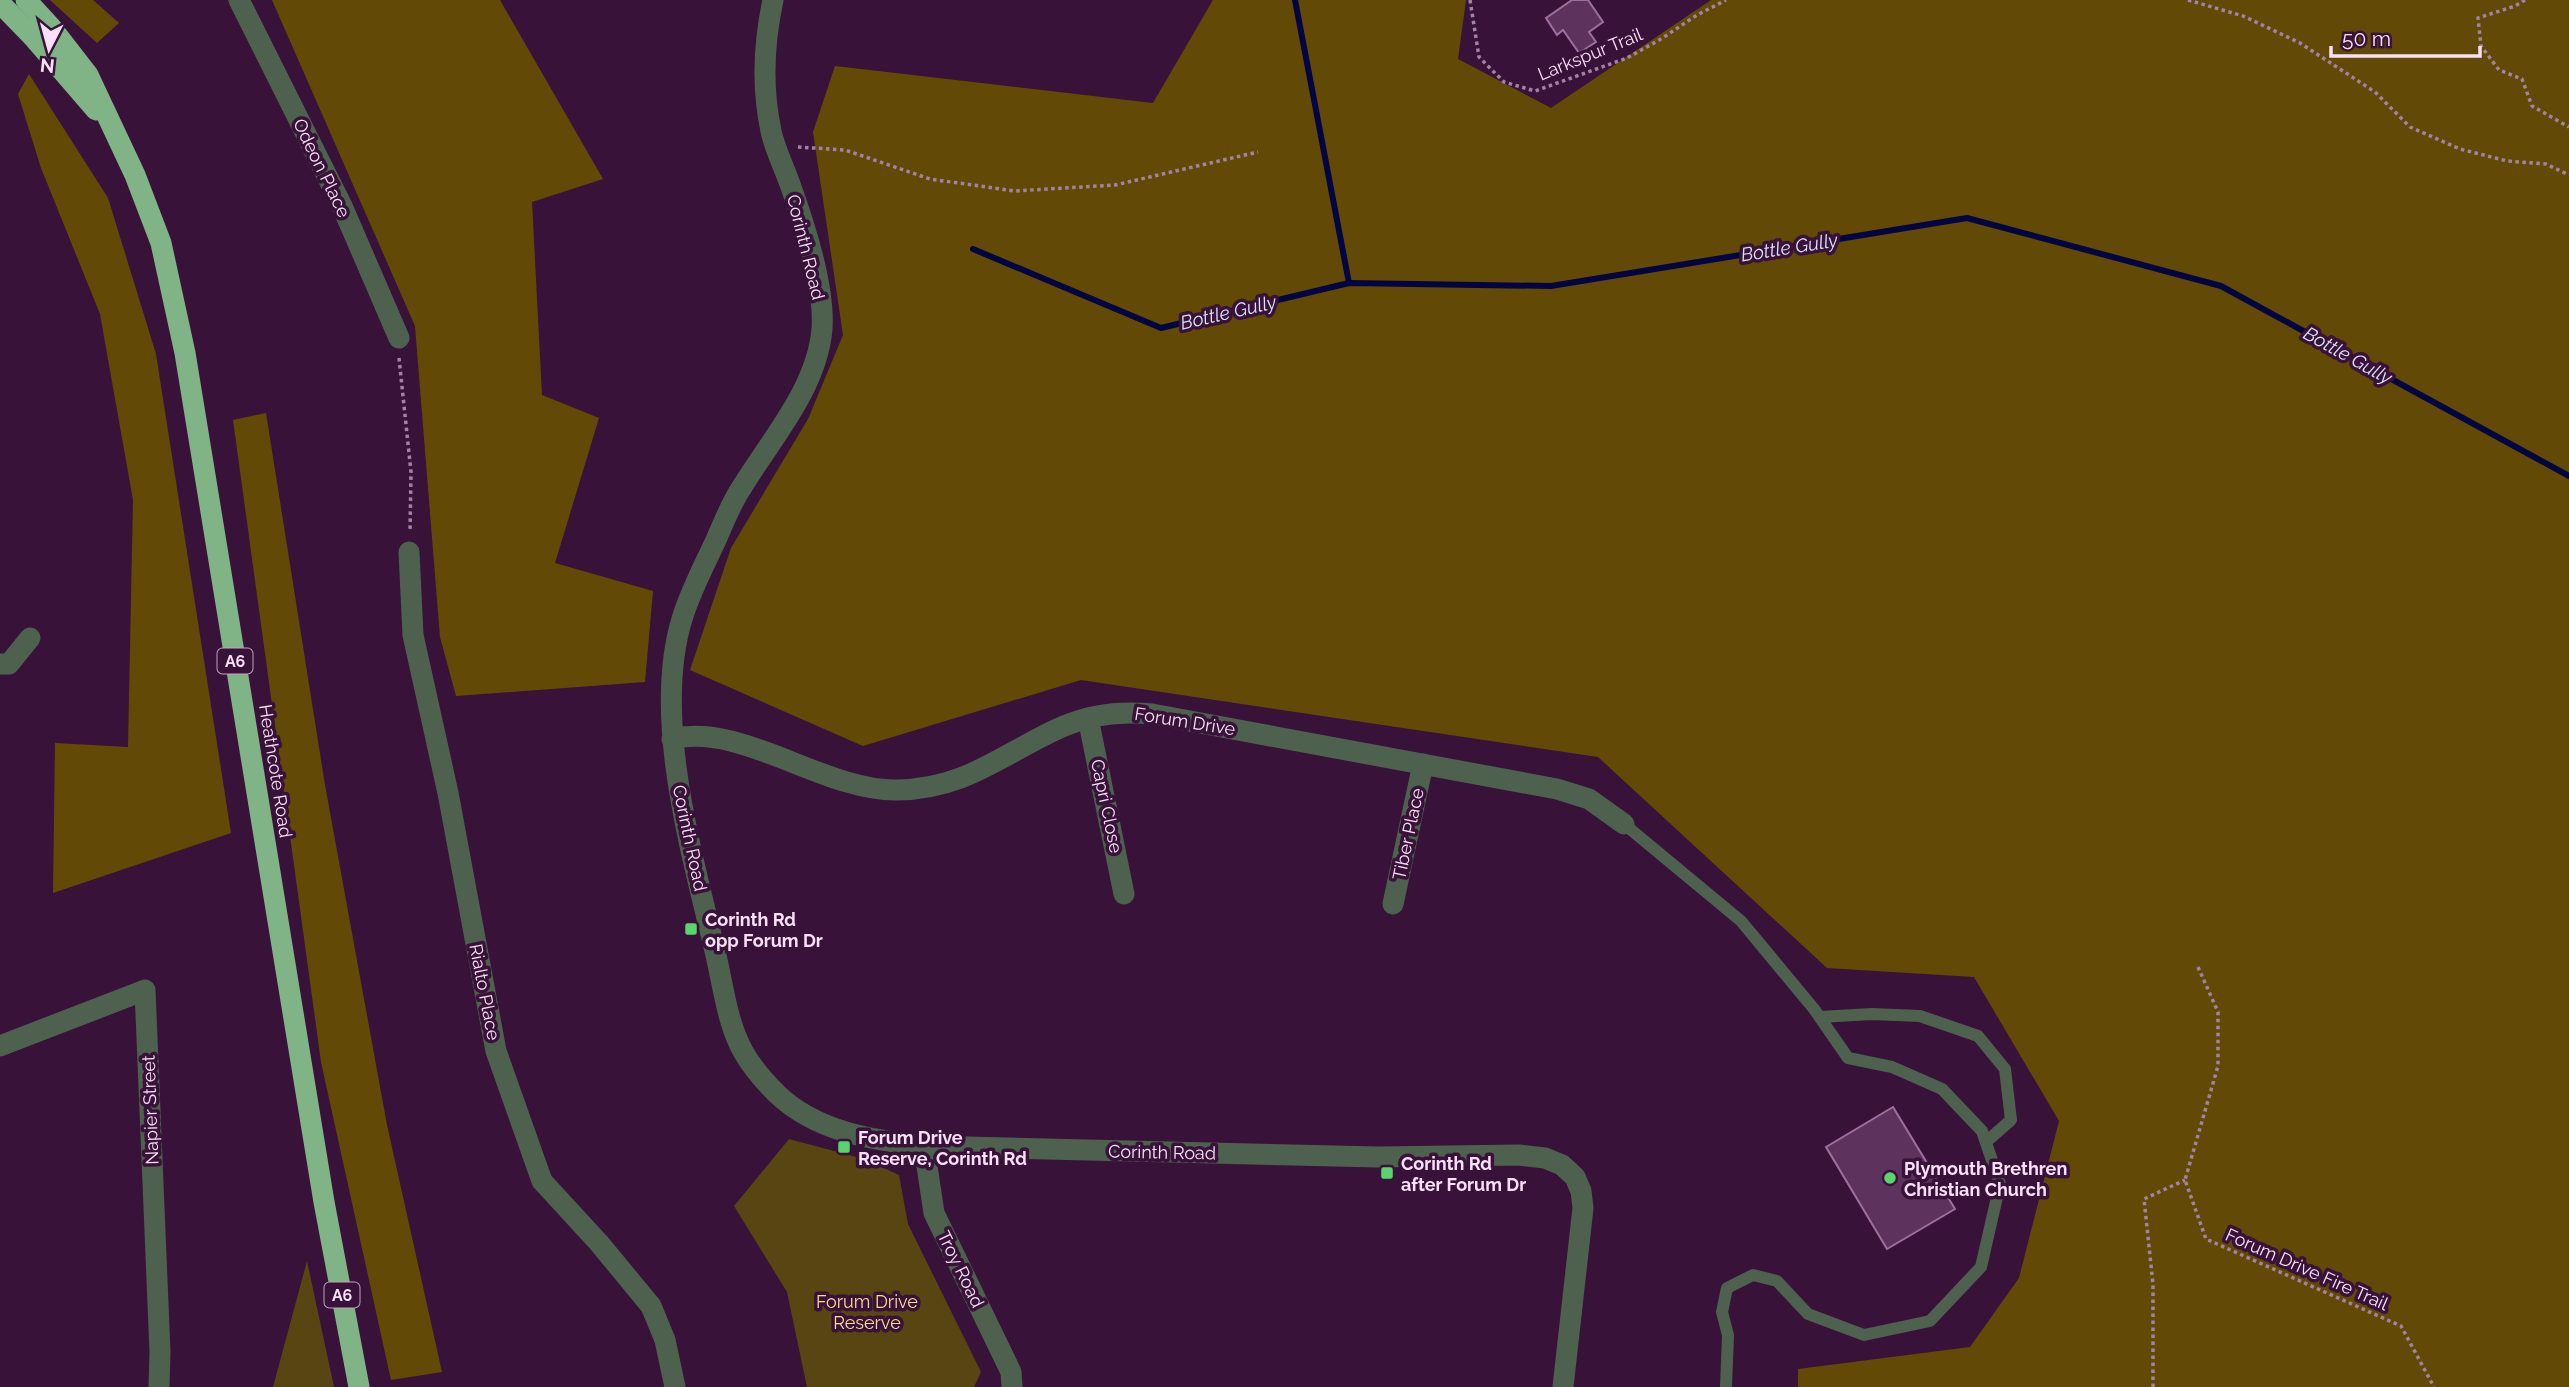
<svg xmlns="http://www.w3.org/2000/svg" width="2569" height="1387" viewBox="0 0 2569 1387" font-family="Raleway,sans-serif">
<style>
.green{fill:#584512}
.forest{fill:#624a06}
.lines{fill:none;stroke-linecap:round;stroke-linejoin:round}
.stream{stroke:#030543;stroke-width:6}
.building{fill:#5d335d;stroke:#9e709e;stroke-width:2}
.path{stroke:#a283a2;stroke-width:3.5;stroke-dasharray:3.5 3.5;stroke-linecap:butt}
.lane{stroke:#4d614e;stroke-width:12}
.street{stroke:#4d614e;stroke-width:21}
.highway{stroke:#80b385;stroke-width:21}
.poi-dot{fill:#5ad56e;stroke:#39123a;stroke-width:2.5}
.labels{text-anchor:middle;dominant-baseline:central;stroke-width:7;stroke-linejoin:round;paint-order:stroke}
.shield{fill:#39123a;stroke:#bfa2bf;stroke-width:2}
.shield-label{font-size:16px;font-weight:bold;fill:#f9e0f8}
.street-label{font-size:18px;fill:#f9e0f8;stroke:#39123a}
.poi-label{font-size:18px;font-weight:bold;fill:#f9e0f8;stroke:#39123a;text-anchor:start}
.park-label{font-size:18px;fill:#fbda8e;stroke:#39123a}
.water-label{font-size:19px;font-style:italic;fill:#d8e3fa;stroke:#39123a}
</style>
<rect width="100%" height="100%" fill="#39123a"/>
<!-- green -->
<g class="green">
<polygon points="789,1139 864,1159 899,1175 908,1224 981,1372 974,1387 807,1387 787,1292 734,1206"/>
<polygon points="307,1261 334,1387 273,1387"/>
</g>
<!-- forest -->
<g class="forest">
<polygon points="50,0 93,0 119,23 97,43"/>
<polygon points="272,0 500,0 603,179 532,202 542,395 599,418 555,563 653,591 645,682 456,696 440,637 415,326"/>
<polygon points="1213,0 1466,0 1458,59 1551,108 1711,0 2569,0 2569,1387 1798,1387 1798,1369 1970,1347 2019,1278 2059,1121 1974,977 1827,968 1598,757 1081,680 863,746 690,670 731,548 808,419 843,335 813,132 835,66 1153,103"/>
<polygon points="29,74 108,198 156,354 231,833 53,893 55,743 128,747 133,500 100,314 41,168 18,94"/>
<polygon points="266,413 325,785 387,1125 442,1372 391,1380 321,1062 233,420"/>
</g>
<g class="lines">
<!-- stream -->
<g class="stream">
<polyline points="1295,0 1349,283"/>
<polyline points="973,249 1161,328 1349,283 1551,286 1967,218 2221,286 2569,476"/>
</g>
</g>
<!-- building -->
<g class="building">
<polygon points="1572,0 1588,0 1603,22 1589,32 1596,42 1579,53 1563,30 1557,35 1546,18"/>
<polygon points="1893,1107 1955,1209 1887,1249 1826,1147"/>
</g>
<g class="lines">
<!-- path -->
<g class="path">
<polyline points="1470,0 1479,57 1504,82 1535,91 1627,58 1661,39 1697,15 1726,0"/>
<polyline points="2188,0 2243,16 2300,43 2375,92 2410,127 2460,149 2507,161 2546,164 2569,175"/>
<polyline points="2525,0 2515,6 2478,18 2481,46 2499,70 2522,79 2532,106 2569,127"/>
<polyline points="798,147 845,150 930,179 1015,191 1115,185 1258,152"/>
<polyline points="399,358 411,472 410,532"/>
<polyline points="2198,967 2218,1012 2218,1066 2185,1180 2206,1239 2401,1326 2434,1387"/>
<polyline points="2153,1387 2153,1284 2144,1199 2185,1180"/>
</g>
<!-- lane -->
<g class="lane">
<polyline points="1624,824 1741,921 1814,1009 1848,1058 1892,1067 1942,1089 1982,1131 2000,1184 1981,1267 1930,1321 1864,1335 1808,1314 1777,1281 1753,1275 1727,1288 1722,1312 1728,1335 1726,1387"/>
<polyline points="1820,1017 1872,1014 1920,1016 1978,1036 2005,1069 2011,1120 1986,1142"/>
</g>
<!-- street -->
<g class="street">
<polyline points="239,0 342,206 399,338"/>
<path d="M773 0C764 42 762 89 771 131 775 150 785 169 791 187 805 226 825 288 822 329 817 388 772 438 742 487 731 503 724 522 716 540 704 566 690 592 682 619 652 717 692 854 715 951 723 984 727 1024 744 1053 752 1067 766 1083 777 1094 817 1132 872 1140 924 1146L1378 1157 1519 1155 1545 1158 1562 1165 1575 1177 1581 1191 1583 1208 1563 1387"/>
<polyline points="409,552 413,635 448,793 496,1051 542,1181 599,1243 651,1306 665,1340 675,1387"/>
<polyline points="0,664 9,664 30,638"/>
<polyline points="1088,718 1124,894"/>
<path d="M672 739C742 722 823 791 897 790 968 789 1004 752 1064 726 1092 714 1122 711 1152 714L1557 789 1589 799 1624 824"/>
<polyline points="1393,904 1423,764"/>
<polyline points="0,1046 145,990 160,1352 159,1387"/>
<polyline points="924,1146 934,1213 1011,1372 1012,1387"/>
</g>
<!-- highway -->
<g class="highway">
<polyline points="26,0 50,26 88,75 135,175 161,243 185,353 324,1202 359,1387"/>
<polyline points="0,3 33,37 96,110"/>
</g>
</g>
<!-- markers -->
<g class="poi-dot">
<rect x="684" y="922" width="14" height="14" rx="3.5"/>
<rect x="837" y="1140" width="14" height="14" rx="3.5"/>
<rect x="1380" y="1166" width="14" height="14" rx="3.5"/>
<circle cx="1890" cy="1178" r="7"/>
</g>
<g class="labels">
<!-- shield labels -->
<g class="shield">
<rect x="217.5" y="648.5" width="35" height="25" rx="5"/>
<rect x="324.5" y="1282.5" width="35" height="25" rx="5"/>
</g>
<g class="shield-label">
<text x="235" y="661">A6</text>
<text x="342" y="1295">A6</text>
</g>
<!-- street labels -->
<g class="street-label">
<text transform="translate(1590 54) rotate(-22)">Larkspur Trail</text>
<text transform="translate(322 168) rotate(64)">Odeon Place</text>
<text transform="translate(806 247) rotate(76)">Corinth Road</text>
<text transform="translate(1185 721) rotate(9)">Forum Drive</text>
<text transform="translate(276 771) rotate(81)">Heathcote Road</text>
<text transform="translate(1107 806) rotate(78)">Capri Close</text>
<text transform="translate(1408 834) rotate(-78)">Tiber Place</text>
<text transform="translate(690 838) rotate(78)">Corinth Road</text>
<text transform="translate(485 992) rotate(79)">Rialto Place</text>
<text transform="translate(150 1110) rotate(-92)">Napier Street</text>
<text transform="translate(1162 1152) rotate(1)">Corinth Road</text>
<text transform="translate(961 1269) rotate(64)">Troy Road</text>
<text transform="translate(2307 1269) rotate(24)">Forum Drive Fire Trail</text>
</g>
<!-- poi labels -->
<g class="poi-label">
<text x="705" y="919">Corinth Rd<tspan x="705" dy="21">opp Forum Dr</tspan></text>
<text x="858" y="1137">Forum Drive<tspan x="858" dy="21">Reserve, Corinth Rd</tspan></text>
<text x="1401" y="1163">Corinth Rd<tspan x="1401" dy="21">after Forum Dr</tspan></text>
<text x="1904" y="1168">Plymouth Brethren<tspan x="1904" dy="21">Christian Church</tspan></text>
</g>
<!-- park labels -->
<g class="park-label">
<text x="867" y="1301">Forum Drive<tspan x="867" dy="21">Reserve</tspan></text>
</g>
<!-- water labels -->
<g class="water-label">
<text transform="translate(1789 247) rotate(-9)">Bottle Gully</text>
<text transform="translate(1228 312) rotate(-13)">Bottle Gully</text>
<text transform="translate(2348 355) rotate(29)">Bottle Gully</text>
</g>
</g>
<!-- north arrow -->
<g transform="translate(49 49) rotate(186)" stroke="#39123a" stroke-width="5" paint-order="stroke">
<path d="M0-5L12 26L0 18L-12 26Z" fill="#f9e0f8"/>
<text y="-10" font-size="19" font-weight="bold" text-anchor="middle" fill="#f9e0f8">N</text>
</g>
<!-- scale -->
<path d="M2331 46v10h149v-10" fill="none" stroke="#f9e0f8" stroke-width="3.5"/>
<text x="2342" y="46" font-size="21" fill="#f9e0f8" stroke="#39123a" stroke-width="5" paint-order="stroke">50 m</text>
</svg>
